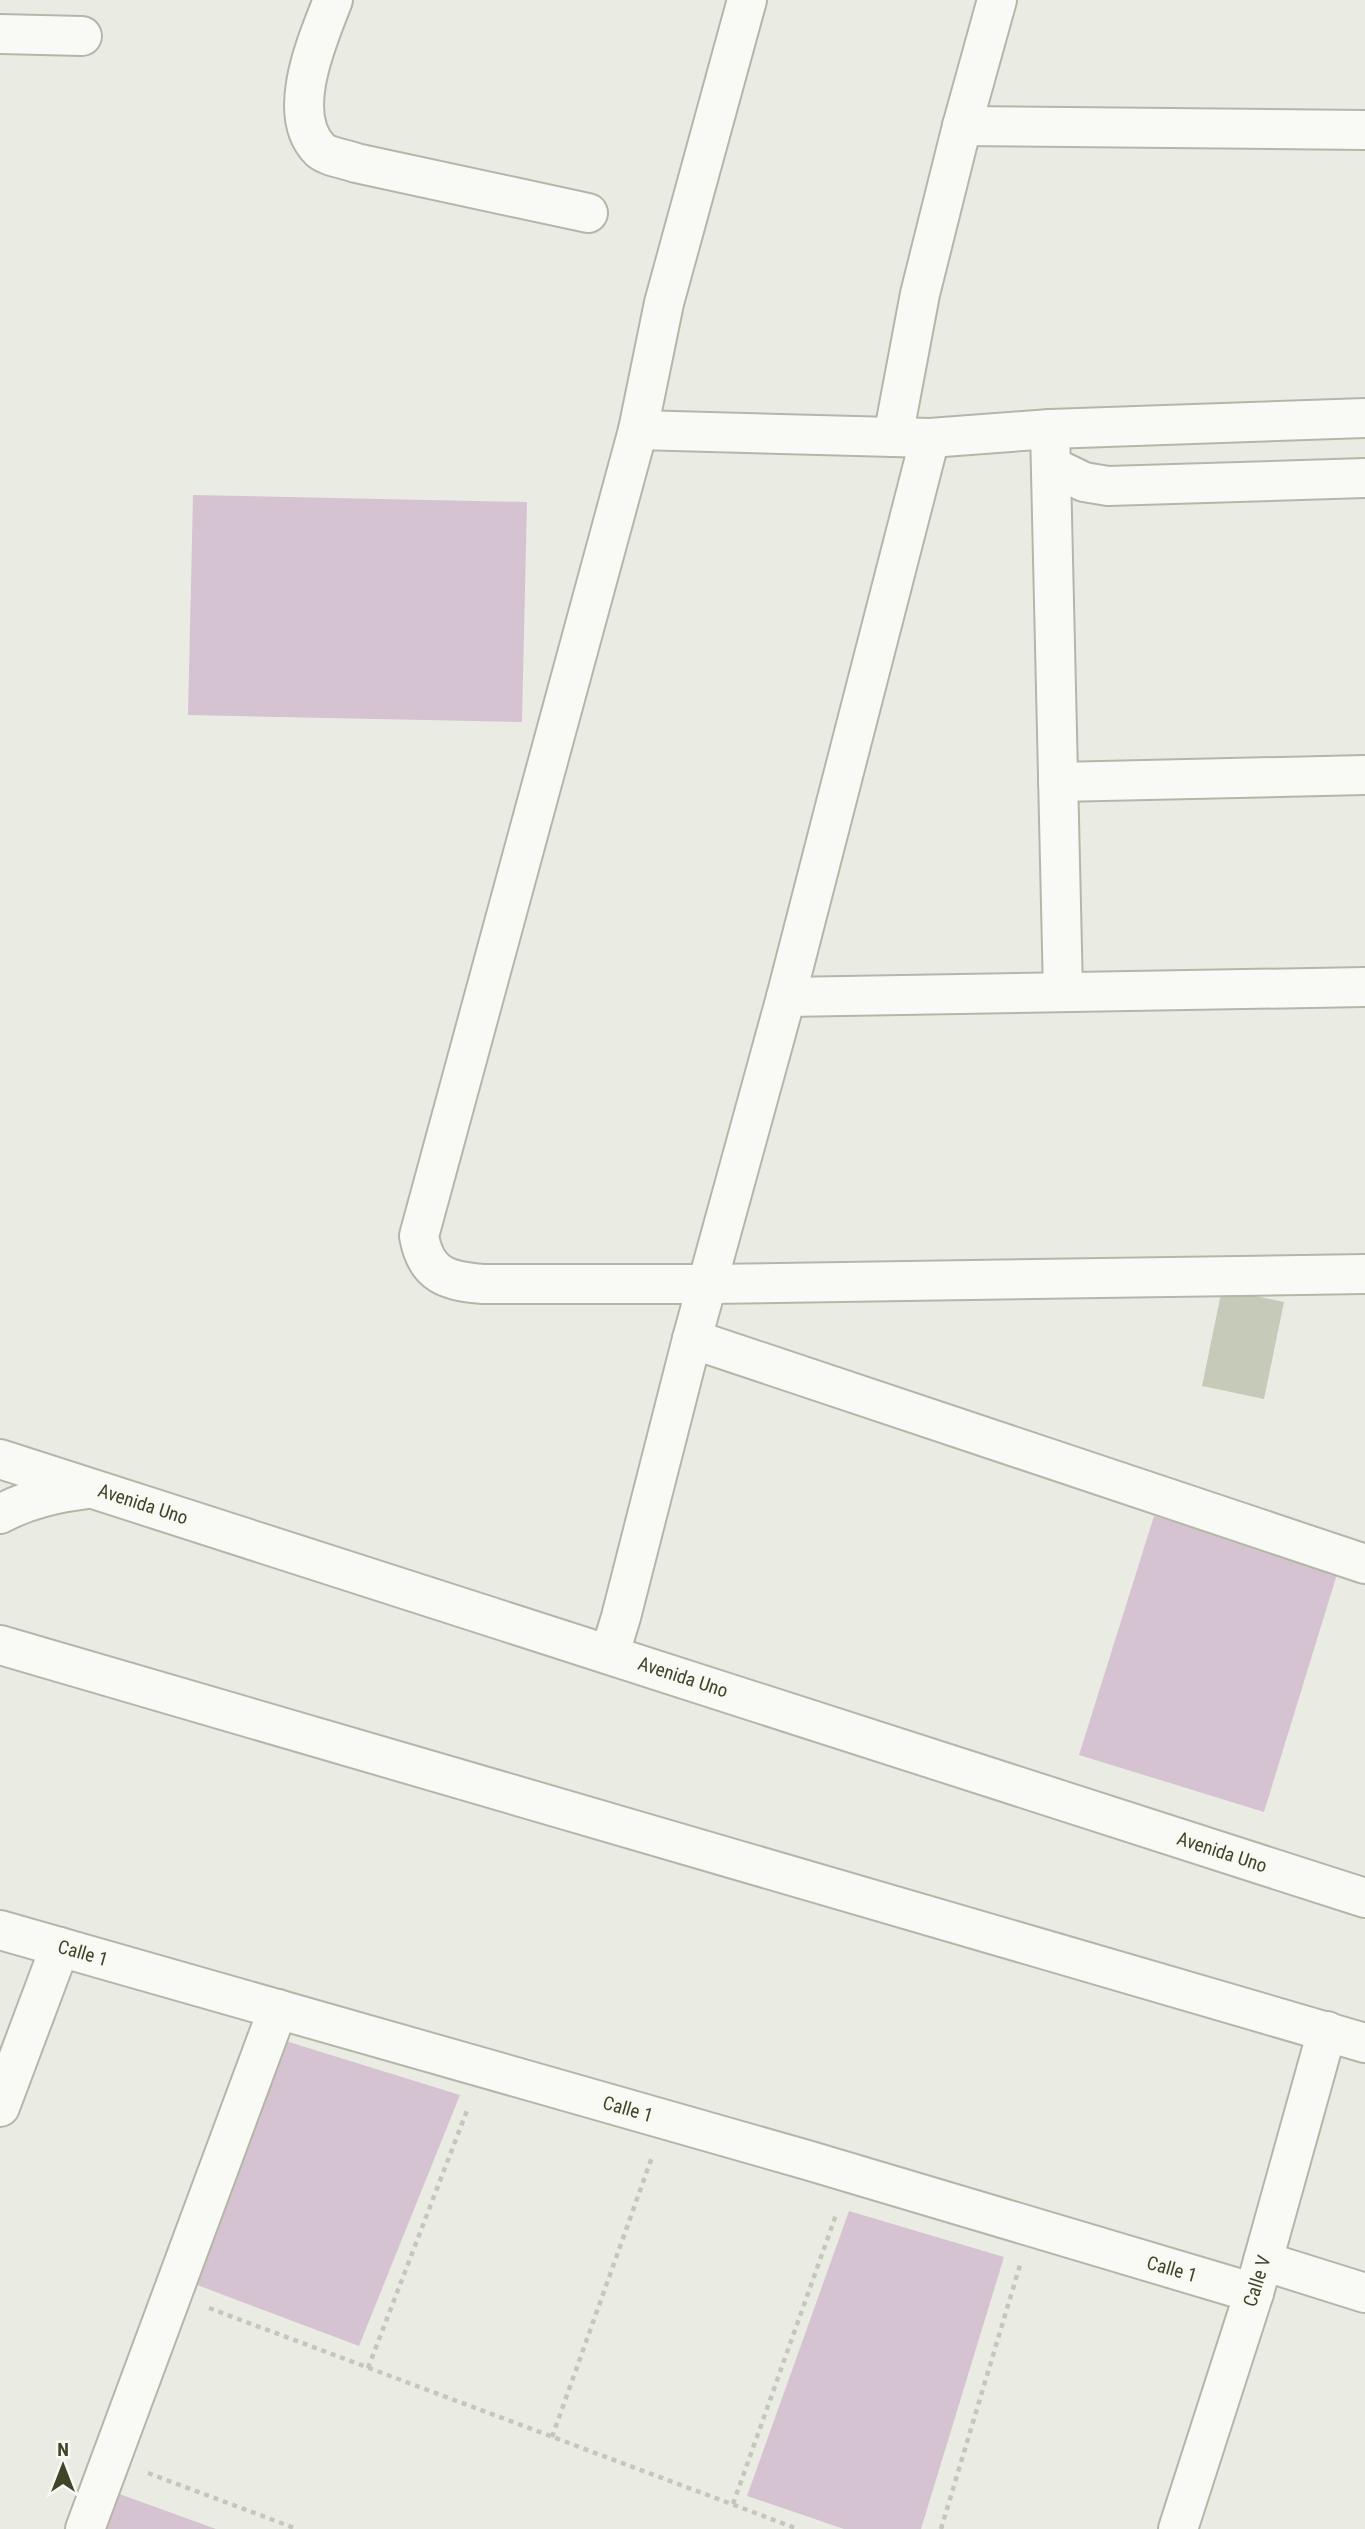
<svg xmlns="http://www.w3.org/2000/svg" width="1365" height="2529" viewBox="0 0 1365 2529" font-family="'Roboto Condensed',sans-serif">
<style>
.green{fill:#d6c3d1}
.building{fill:#c6cab9}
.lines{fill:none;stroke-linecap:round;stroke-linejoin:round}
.minor-casing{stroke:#b4b7a7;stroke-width:42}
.path{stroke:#c5c7bd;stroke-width:4.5;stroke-dasharray:5 5;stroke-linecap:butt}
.minor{stroke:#f9faf6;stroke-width:38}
.labels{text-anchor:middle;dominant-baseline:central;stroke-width:7;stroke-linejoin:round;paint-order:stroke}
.street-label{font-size:19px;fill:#404529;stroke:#f8f9f3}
</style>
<rect width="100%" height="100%" fill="#eaece3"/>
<!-- green -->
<g class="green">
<polygon points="193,495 527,502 522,722 188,715"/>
<polygon points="1154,1516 1338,1571 1264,1812 1079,1755"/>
<polygon points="276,2038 460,2095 359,2346 184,2280"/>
<polygon points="849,2211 1004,2257 921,2529 844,2529 747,2496"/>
<polygon points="114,2492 216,2529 100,2529"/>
</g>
<!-- building -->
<polygon class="building" points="1222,1289 1284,1302 1264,1399 1202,1386"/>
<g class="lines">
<defs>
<g id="minor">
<path d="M333 0C318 39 284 114 320 150 328 157 346 159 356 163L588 213"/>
<path d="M747 0 664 303 638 430 419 1236C426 1276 448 1281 483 1284H707L1365 1274"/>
<polyline points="0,34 82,36"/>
<polyline points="962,126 1365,130"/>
<polyline points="1050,429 1063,992"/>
<polyline points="638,430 930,438 1050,429 1365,418"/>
<polyline points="893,437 920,294 962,126 997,0"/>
<polyline points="1051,466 1084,482 1108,486 1365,478"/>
<polyline points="1058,782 1365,775"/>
<polyline points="786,997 1365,987"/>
<polyline points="692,1339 1365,1564"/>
<polyline points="0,1459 1365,1898"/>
<path d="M0 1514C28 1499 56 1493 88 1489"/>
<polyline points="0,1645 1365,2043"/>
<polyline points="610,1653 621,1617 692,1339 786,997 930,438"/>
<polyline points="0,1930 807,2160 1254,2293"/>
<polyline points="0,2107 60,1947"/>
<polyline points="1263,2261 1365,2293"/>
<polyline points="85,2529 278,2009"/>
<polyline points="1178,2529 1254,2293 1327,2031"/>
</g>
</defs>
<!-- minor casing -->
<use href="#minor" class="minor-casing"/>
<!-- path -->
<g class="path">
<polyline points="209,2308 798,2529"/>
<polyline points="368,2368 468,2108"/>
<polyline points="552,2437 652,2157"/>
<polyline points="148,2473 297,2529"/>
<polyline points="733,2504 837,2212"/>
<polyline points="941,2529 1020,2265"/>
</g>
<!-- minor -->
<use href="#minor" class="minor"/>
</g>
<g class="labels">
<!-- street labels -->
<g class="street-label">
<text transform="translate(143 1504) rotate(18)">Avenida Uno</text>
<text transform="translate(683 1677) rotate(18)">Avenida Uno</text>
<text transform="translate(1222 1852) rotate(18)">Avenida Uno</text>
<text transform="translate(83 1953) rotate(16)">Calle 1</text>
<text transform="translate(628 2109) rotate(16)">Calle 1</text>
<text transform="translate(1172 2269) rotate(16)">Calle 1</text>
<text transform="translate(1257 2281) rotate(-73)">Calle V</text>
</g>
</g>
<!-- north arrow -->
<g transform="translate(63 2466)" stroke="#f8f9f3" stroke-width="5" paint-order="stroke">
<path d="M0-5L12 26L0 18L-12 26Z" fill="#404529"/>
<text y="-10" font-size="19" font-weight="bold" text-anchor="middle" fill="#404529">N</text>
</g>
</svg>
